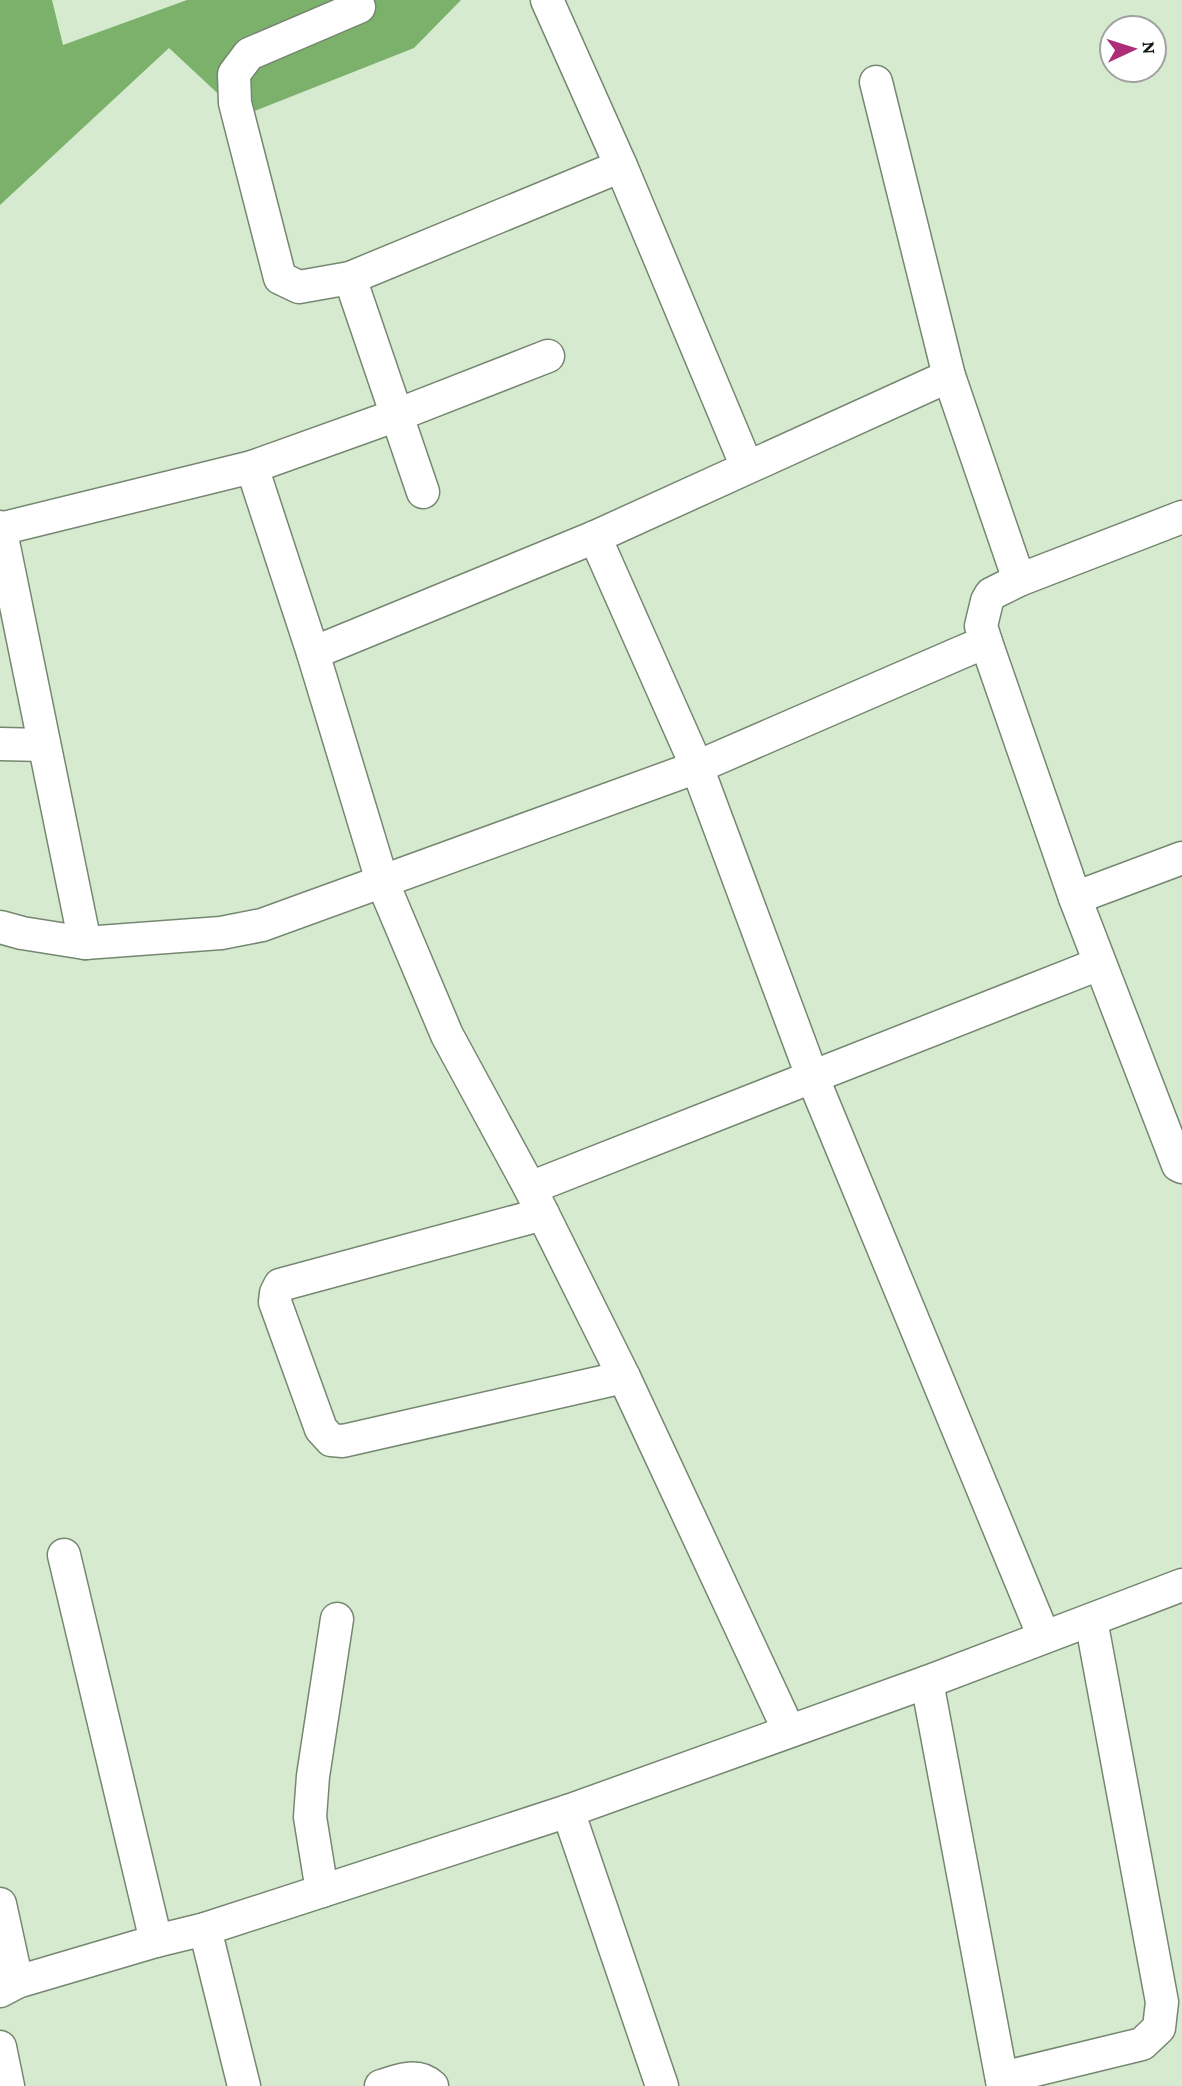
<svg xmlns="http://www.w3.org/2000/svg" width="1182" height="2086" viewBox="0 0 1182 2086" font-family="'Crimson Pro',serif">
<style>
.forest{fill:#7cb16c}
.lines{fill:none;stroke-linecap:round;stroke-linejoin:round}
.minor-casing{stroke:#758770;stroke-width:35}
.minor{stroke:#fff;stroke-width:32}
</style>
<rect width="100%" height="100%" fill="#d6ead0"/>
<!-- forest -->
<polygon class="forest" points="0,0 52,0 63,45 187,0 461,0 414,48 242,116 169,48 0,205"/>
<g class="lines">
<defs>
<g id="minor">
<polyline points="547,0 621,166 747,467"/>
<polyline points="359,7 249,54 234,74 235,103 280,278 299,287 350,278 621,166"/>
<polyline points="876,82 949,376 1019,580"/>
<polyline points="350,278 423,492"/>
<polyline points="252,467 313,653 382,881 447,1035 530,1188 624,1377 789,1731"/>
<polyline points="0,527 85,943"/>
<polyline points="0,529 252,467 397,415 548,356"/>
<polyline points="595,537 697,767 812,1076 1044,1637"/>
<polyline points="986,642 1075,898 1178,1165 1182,1167"/>
<polyline points="313,653 595,537 949,376"/>
<polyline points="0,744 44,745"/>
<polyline points="1075,898 1182,858"/>
<polyline points="0,927 22,933 85,943 221,933 262,925 697,767 962,652 986,642 981,626 987,601 991,594 1019,580 1182,517"/>
<polyline points="530,1188 1099,964"/>
<polyline points="543,1214 280,1285 276,1293 275,1302 321,1429 331,1440 343,1441 624,1377"/>
<polyline points="64,1555 156,1941"/>
<polyline points="927,1682 1003,2086"/>
<polyline points="568,1811 662,2086"/>
<polyline points="322,1891 310,1817 313,1776 337,1619"/>
<polyline points="0,1904 17,1982"/>
<polyline points="205,1929 244,2086"/>
<polyline points="0,1991 17,1982 156,1941 205,1929 568,1811 927,1682 1182,1585"/>
<polyline points="0,2047 8,2086"/>
<polyline points="1002,2078 1142,2044 1159,2028 1162,2002 1091,1620"/>
<path d="M381 2086C399 2081 417 2072 432 2086"/>
</g>
</defs>
<!-- minor casing -->
<use href="#minor" class="minor-casing"/>
<!-- minor -->
<use href="#minor" class="minor"/>
</g>
<!-- north arrow -->
<g transform="translate(1133 49) rotate(86)"><circle r="33" fill="#ffffff" stroke="#a1a3a0" stroke-width="2"/>
<path d="M0-5L12 26L0 18L-12 26Z" fill="#ad2d79"/>
<text y="-10" font-size="19" font-weight="bold" text-anchor="middle" fill="#131a11">N</text>
</g>
</svg>
